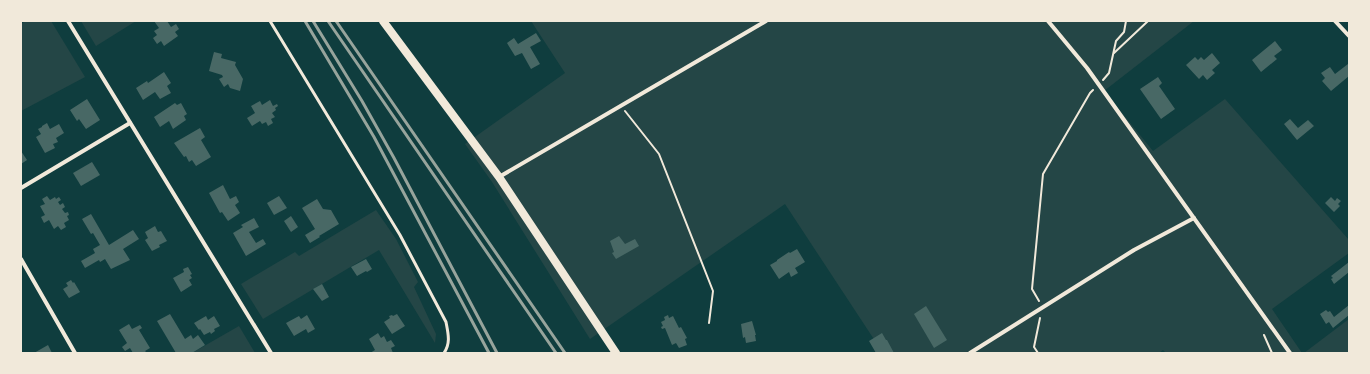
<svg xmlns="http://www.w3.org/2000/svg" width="1370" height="374" viewBox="0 0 1370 374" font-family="Rubik,sans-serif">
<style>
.green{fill:#244646}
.building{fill:#486865}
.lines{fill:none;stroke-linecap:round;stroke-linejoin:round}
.path{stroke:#f1e9da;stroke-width:2}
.service{stroke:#f1e9da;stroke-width:3}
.minor{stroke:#f1e9da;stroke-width:4}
.secondary{stroke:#f1e9da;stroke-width:8}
.rail{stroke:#97a49c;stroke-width:3}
</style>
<rect width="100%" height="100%" fill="#0f3d3e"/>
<!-- green -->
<g class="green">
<polygon points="26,21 51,21 85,77 21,111 21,24"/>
<polygon points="81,21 136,21 96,46"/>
<polygon points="531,21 1194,21 1104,91 1153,151 1225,99 1349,240 1349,253 1272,309 1302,353 1166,353 1163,350 1159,353 883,353 785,204 590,339 492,182 465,144 565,73"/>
<polygon points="376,210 396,239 418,282 414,287 436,334 435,343 379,250 263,319 241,284 295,252 299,256"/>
<polygon points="1349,319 1349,353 1304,353"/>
<polygon points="239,326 255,353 192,353"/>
</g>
<!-- building -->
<g class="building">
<polygon points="154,21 167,21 171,27 176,24 179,29 175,32 178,36 164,46 161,41 157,44 153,38 157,35 154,31 159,28"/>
<polygon points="536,33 541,41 530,47 540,64 531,69 522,53 515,56 507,43 514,38 518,44"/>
<polygon points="1275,41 1282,50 1274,56 1277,59 1261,72 1252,60"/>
<polygon points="214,52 222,54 221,58 236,62 235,65 243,79 240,91 230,88 228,84 224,87 219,79 223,77 222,75 209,71"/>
<polygon points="1212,53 1220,63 1212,70 1215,73 1207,80 1203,75 1199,79 1186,65 1195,57 1198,60 1201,57 1204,60"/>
<polygon points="1348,64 1349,76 1331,91 1322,81 1325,78 1321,73 1330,67 1335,74"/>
<polygon points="164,72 171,83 167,86 171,93 160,99 155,92 143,100 136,88 147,81 148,83"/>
<polygon points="1158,77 1162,83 1159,86 1175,109 1161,119 1140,89"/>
<polygon points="87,99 100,120 86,129 79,119 77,121 70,110"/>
<polygon points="270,100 273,106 277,104 278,106 275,108 276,110 272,113 275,117 271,119 273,123 268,126 266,122 262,124 260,121 252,126 247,118 255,113 251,106 260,101 262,105"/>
<polygon points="175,103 177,105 181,103 187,114 184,116 186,120 173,129 169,121 160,127 154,117"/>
<polygon points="1290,119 1298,128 1308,120 1314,126 1297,140 1284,124"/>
<polygon points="47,123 50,129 59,124 64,133 56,138 58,142 53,144 55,148 45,153 36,137 41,134 38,129 42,127 42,126"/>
<polygon points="200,128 205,137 201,140 211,157 196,166 192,160 189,162 186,156 184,157 174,143"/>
<polygon points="21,151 27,160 21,164"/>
<polygon points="92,162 100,175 81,186 73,173"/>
<polygon points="223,185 230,199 236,196 239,202 235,205 240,213 228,221 222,212 220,213 209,193"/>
<polygon points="47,196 50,200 55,197 56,199 59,197 61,200 58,202 60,205 63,203 65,207 62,209 65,213 68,212 69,215 67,216 69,220 64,223 66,227 61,230 58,226 54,229 49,220 44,223 41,217 45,215 40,206 45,204 42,199"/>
<polygon points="279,196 287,208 274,215 267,203"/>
<polygon points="1331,197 1335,201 1337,198 1341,201 1338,204 1340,206 1334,212 1325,203"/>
<polygon points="317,199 323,209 331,210 339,224 319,236 320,237 310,243 305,235 315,229 302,208"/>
<polygon points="91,214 109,245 133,230 139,239 123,249 130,260 111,269 105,259 100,262 99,260 85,268 81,261 95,253 93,249 100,245 93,233 91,234 82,219"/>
<polygon points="291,216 298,227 291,232 284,221"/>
<polygon points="254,218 259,227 249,232 256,243 263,239 266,244 246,256 233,233 243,227 241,225"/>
<polygon points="155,226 158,232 161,231 167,241 159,245 160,247 152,251 145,240 148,238 145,232"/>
<polygon points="619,236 625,244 635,239 639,246 616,259 612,253 614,252 610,241"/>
<polygon points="797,249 805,262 795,268 798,273 791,277 789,272 779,279 770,265 777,261 777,260 789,252 790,253"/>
<polygon points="366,259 372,269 367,272 366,271 357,276 351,267"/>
<polygon points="1349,262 1349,272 1334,284 1331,279 1333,278 1331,276"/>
<polygon points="188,267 192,274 190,275 192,278 189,280 192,285 181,292 173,278 184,272 183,269"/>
<polygon points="71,280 73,283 74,282 80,292 69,298 63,289 68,286 66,283"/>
<polygon points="322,284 329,297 322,301 313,289"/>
<polygon points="1349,305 1349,315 1333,328 1329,322 1326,324 1320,314 1326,310 1328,312 1330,311 1334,317"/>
<polygon points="926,306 947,340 934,348 914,314"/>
<polygon points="170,314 185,339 191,335 193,339 198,335 205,345 192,353 176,353 157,321"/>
<polygon points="397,314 405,326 392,334 384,322 390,318 389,316 392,315 393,316"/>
<polygon points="307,315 315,329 308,333 306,329 294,336 286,323 299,316 301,319"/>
<polygon points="668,315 669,318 673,316 679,328 681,327 687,338 685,339 687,345 679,348 676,343 672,345 665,328 662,329 661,327 663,326 661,322 665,320 664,317"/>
<polygon points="206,316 208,320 214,316 220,326 214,329 215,331 211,334 210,332 204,335 200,329 199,330 194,323"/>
<polygon points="752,321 756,335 755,335 756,341 746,343 745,337 743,338 741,324"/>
<polygon points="129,324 132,329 140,325 142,328 139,330 150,348 145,351 147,353 133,353 130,348 125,351 122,347 127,343 119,330"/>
<polygon points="378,333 381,338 384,336 387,342 391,340 395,346 391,348 393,353 370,353 375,350 369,339"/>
<polygon points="882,333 886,340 887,340 894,353 876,353 869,341"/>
<polygon points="48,345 52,353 34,353"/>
</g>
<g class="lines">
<!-- path -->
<g class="path">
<polyline points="1114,53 1148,21"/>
<polyline points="1103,80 1109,73 1116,41 1124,32 1126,21"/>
<polyline points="625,111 659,154 713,291 709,323"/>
<polyline points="1039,301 1032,289 1043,174 1090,93 1093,90"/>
<polyline points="1264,335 1272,353"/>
<polyline points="1038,353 1034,347 1040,318"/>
</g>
<!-- service -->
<path class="service" d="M270 21 400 235 446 322C448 333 451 343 444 353"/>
<!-- minor -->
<g class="minor">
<polyline points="68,21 271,353"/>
<polyline points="1048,21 1087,68 1290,353"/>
<polyline points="1335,21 1349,36"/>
<polyline points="499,177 766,21"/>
<polyline points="21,188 130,123"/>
<polyline points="21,259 75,353"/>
<polyline points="970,353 1134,250 1194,218"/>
</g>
<!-- secondary -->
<polyline class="secondary" points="383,21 499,177 616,353"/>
<!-- rail -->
<g class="rail">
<polyline points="305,21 374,137 489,353"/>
<polyline points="313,21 362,101 394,158 497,353"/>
<polyline points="328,21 556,353"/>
<polyline points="336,21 565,353"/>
</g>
</g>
<!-- border -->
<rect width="1370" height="374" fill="none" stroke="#f1e9da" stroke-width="44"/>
</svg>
